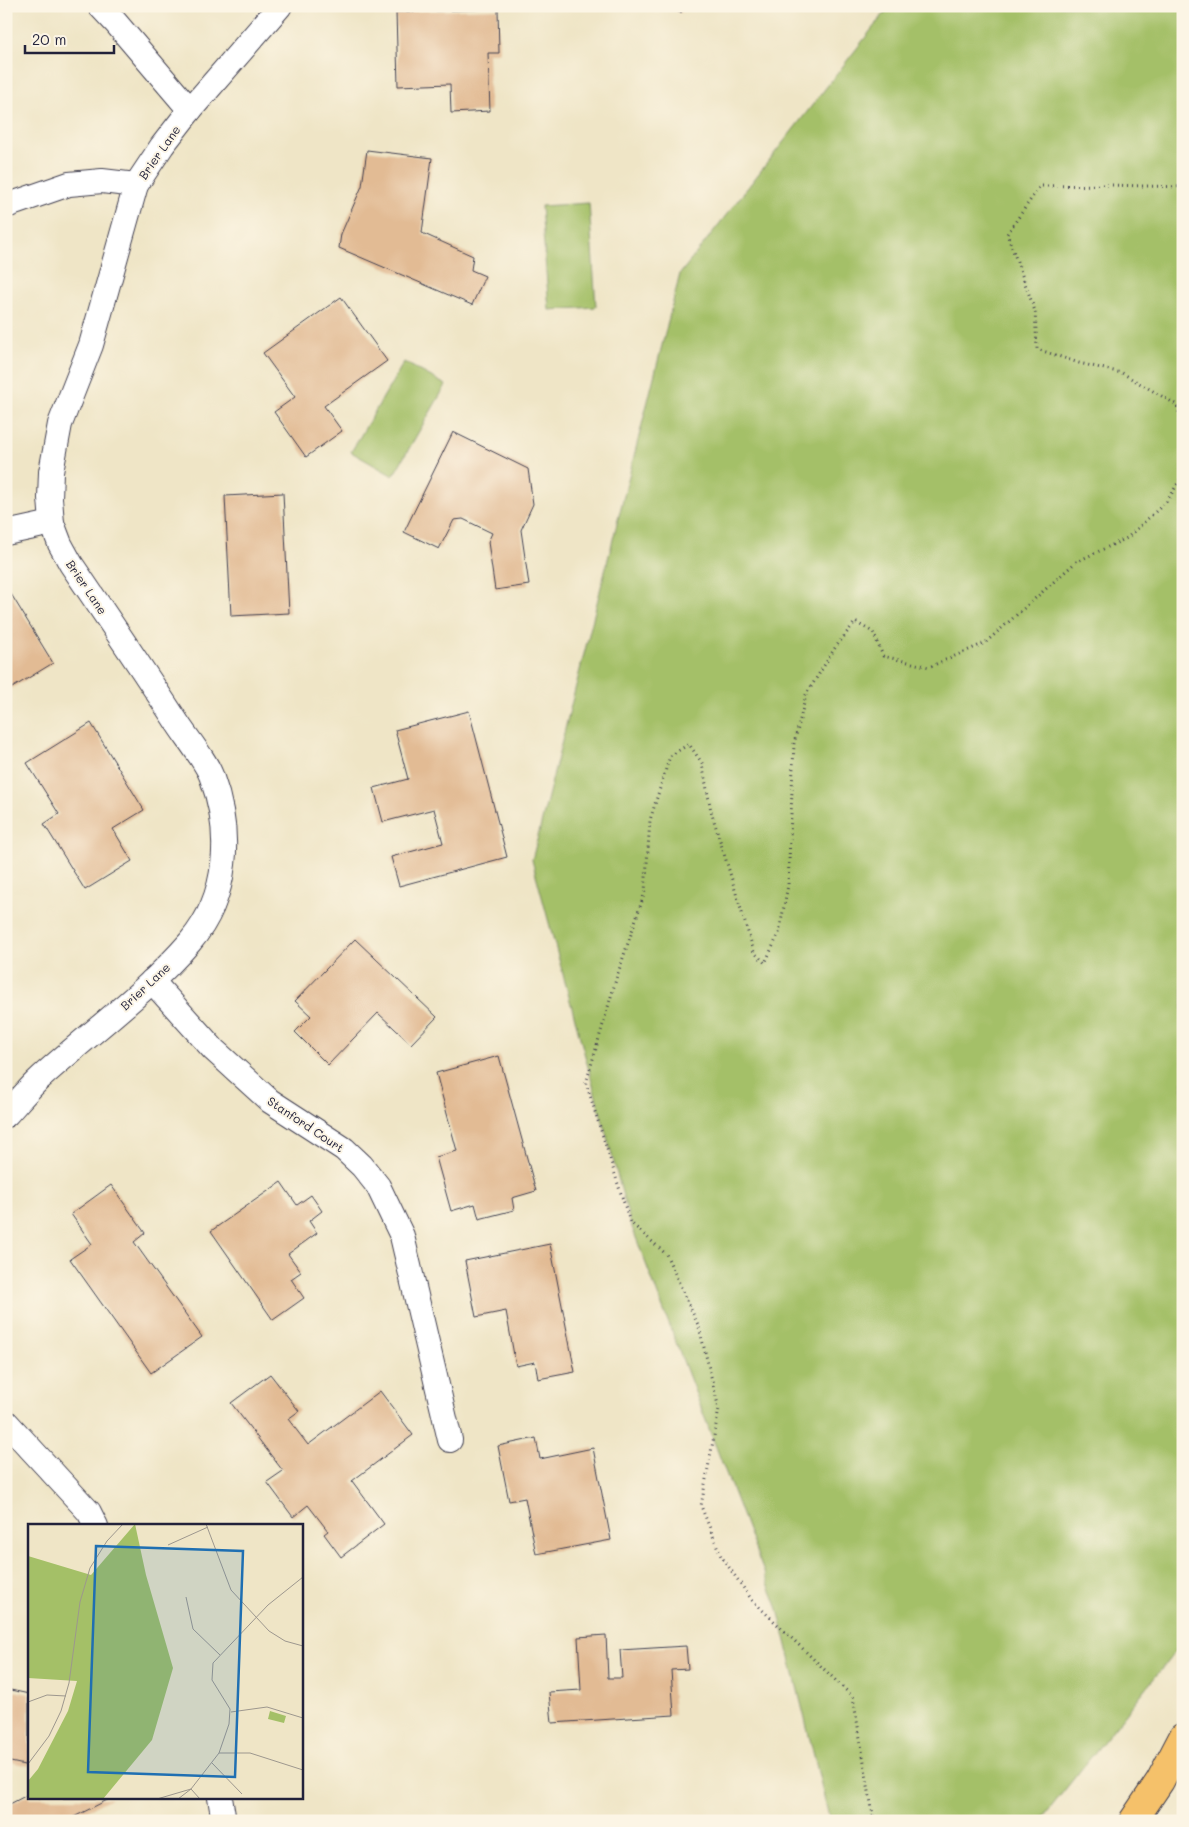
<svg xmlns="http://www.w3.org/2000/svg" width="1189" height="1827" viewBox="0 0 1189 1827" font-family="Mali,sans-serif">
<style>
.green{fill:#a4c067;stroke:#637151}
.building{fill:#e2bb94}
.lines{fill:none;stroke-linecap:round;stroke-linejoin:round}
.minor-casing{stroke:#413f50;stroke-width:26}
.primary-casing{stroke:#413f50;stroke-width:30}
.path{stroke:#413f50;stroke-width:3;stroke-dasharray:1 4;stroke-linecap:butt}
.minor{stroke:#fff;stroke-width:24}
.primary{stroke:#f5c16b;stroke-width:28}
.labels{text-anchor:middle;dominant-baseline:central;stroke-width:4;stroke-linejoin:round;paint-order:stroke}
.street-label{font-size:12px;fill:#22223b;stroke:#fcf5e5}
.inset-road{fill:none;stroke:#9d978e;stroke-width:1}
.view{fill:#1f6fb2;fill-opacity:0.15;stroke:#1f6fb2;stroke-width:2.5}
.inset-edge{fill:none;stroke:#22223b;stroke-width:2.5}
</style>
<rect width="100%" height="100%" fill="#fcf5e5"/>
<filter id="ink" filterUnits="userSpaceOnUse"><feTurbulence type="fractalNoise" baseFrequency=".02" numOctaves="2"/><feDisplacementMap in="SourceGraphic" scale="10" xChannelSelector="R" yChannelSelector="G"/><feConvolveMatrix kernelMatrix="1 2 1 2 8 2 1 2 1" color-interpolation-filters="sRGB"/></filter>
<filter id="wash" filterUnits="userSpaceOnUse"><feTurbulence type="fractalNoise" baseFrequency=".0096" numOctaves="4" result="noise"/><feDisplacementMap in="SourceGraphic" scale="20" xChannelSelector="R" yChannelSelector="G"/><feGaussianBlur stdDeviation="1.12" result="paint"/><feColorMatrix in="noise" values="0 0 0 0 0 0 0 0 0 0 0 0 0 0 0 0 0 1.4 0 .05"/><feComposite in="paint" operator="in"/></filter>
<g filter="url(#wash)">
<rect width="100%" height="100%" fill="#efe5c6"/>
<!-- green -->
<g class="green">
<polygon points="890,6 1183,6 1183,1642 1040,1821 830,1821 778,1609 630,1222 532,860 680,274"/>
<polygon points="589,203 596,307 549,310 541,206"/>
<polygon points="404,362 446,385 393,476 351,452"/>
</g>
<g id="blocks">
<!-- building -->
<g class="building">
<polygon points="664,6 683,6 681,13"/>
<polygon points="498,9 499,53 488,53 490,111 451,113 450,84 398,86 396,12"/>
<polygon points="367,150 432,158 422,233 473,256 471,270 485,276 472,305 339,248 341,234 362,186"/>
<polygon points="341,297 387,361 324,406 342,431 306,457 274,412 295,397 263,353"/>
<polygon points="453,432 528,469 533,504 521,530 529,585 495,590 488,542 492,533 463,519 454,520 439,549 404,532"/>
<polygon points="283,493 289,613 231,616 225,496"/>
<polygon points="11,594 53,663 7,691 6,597"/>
<polygon points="469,711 507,857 399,886 391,857 443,843 434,809 383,822 374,788 408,779 395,730"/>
<polygon points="91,723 144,810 113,829 132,861 85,890 44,824 59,814 27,763"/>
<polygon points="355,939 437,1017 411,1044 378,1013 328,1065 295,1032 311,1016 295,1001"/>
<polygon points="499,1056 536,1191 512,1198 514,1210 479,1219 475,1204 451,1211 436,1157 457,1151 436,1073"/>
<polygon points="281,1182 297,1205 311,1195 322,1211 309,1221 317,1233 288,1254 301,1272 291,1279 304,1298 273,1320 211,1231"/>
<polygon points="111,1185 145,1233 134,1242 202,1337 151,1373 70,1259 92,1244 71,1214"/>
<polygon points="550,1244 575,1372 538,1379 535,1362 516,1366 506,1311 476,1317 465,1261"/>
<polygon points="270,1374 299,1411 288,1419 308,1445 380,1391 413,1435 352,1481 384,1524 341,1557 324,1534 328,1531 308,1505 293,1517 267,1482 283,1471 231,1403"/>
<polygon points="536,1438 540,1459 593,1448 611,1540 536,1554 525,1498 509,1501 498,1446"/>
<polygon points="606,1635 608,1678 622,1678 620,1650 686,1646 688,1669 671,1670 674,1715 552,1723 549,1692 581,1690 578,1637"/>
<polygon points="6,1689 29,1694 29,1766 6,1761"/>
<polygon points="29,1794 29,1798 111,1798 72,1818 73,1821 6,1821 6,1806"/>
</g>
</g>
</g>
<g filter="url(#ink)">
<use href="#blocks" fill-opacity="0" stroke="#413f50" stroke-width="1"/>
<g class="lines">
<defs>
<g id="minor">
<polyline points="100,6 116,23 190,110"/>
<polyline points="6,206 69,184 102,181 136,185"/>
<polyline points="6,533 52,523"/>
<polyline points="152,981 214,1050 270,1101 344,1149 362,1166 378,1186 402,1236 450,1440"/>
<path d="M6 1115C16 1104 26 1092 37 1081 87 1035 145 994 190 942 229 896 232 833 212 778 208 764 187 738 178 724 143 670 107 617 71 564L60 544 52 523 50 498 51 472 60 424 91 345 136 185 162 146 190 110 280 6"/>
<polyline points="6,1422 89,1512 96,1526"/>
<polyline points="220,1798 224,1821"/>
</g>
<polyline id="primary" points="1133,1821 1160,1781 1183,1737"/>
</defs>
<!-- minor casing -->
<use href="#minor" class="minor-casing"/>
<!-- primary casing -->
<use href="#primary" class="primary-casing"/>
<!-- path -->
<g class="path">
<polyline points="1183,187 1109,185 1040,186 1007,234 1035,311 1037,349 1079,363 1122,373 1177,405 1183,429"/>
<polyline points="874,1821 853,1697 752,1600 721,1556 701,1506 719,1409 699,1327 666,1254 630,1222 586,1083 617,976 645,892 650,820 670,756 689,744 702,763 711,811 754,952 765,963 779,933 788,885 794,744 806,695 835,648 855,622 873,632 883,656 929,667 985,643 1076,562 1127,538 1167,501 1183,475"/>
</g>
<!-- minor -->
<use href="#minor" class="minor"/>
<!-- primary -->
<use href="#primary" class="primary"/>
</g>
</g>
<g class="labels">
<!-- street labels -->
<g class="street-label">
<text transform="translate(159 152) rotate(-55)">Brier Lane</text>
<text transform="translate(87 587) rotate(56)">Brier Lane</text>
<text transform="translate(145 986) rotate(-43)">Brier Lane</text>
<text transform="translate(306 1124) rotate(34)">Stanford Court</text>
</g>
</g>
<!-- overview -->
<g transform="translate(28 1524)">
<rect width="275" height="275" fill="#efe5c6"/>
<path d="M107 0 118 51 145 144 124 216 75 275H0V257L10 245 40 187 49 157 0 154V32L63 51ZM242 187 258 192 256 199 240 195Z" fill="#a4c067"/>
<path class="inset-road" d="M178 0 203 66 241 107 257 117 275 122M140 21 180 3M158 73 165 105 192 131M0 178 19 171 38 172M203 188 239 183 275 194M191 229H222L275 246M184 239 214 270M0 240 21 212 33 187 41 159 52 78 62 44 79 17 95 0M129 275 163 265 172 275M150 275 163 265 191 229 201 200 202 185 184 156 185 139 240 81 275 53"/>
<path class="view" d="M68 22 215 27 207 253 60 248Z"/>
<rect width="275" height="275" class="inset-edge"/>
</g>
<!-- margin -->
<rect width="1189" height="1827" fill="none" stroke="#fcf5e5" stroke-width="25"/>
<!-- scale -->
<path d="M25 45v8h89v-8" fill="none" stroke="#22223b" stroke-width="2.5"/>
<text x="32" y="45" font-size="15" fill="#22223b" stroke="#fcf5e5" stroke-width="4" paint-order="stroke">20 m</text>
</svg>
